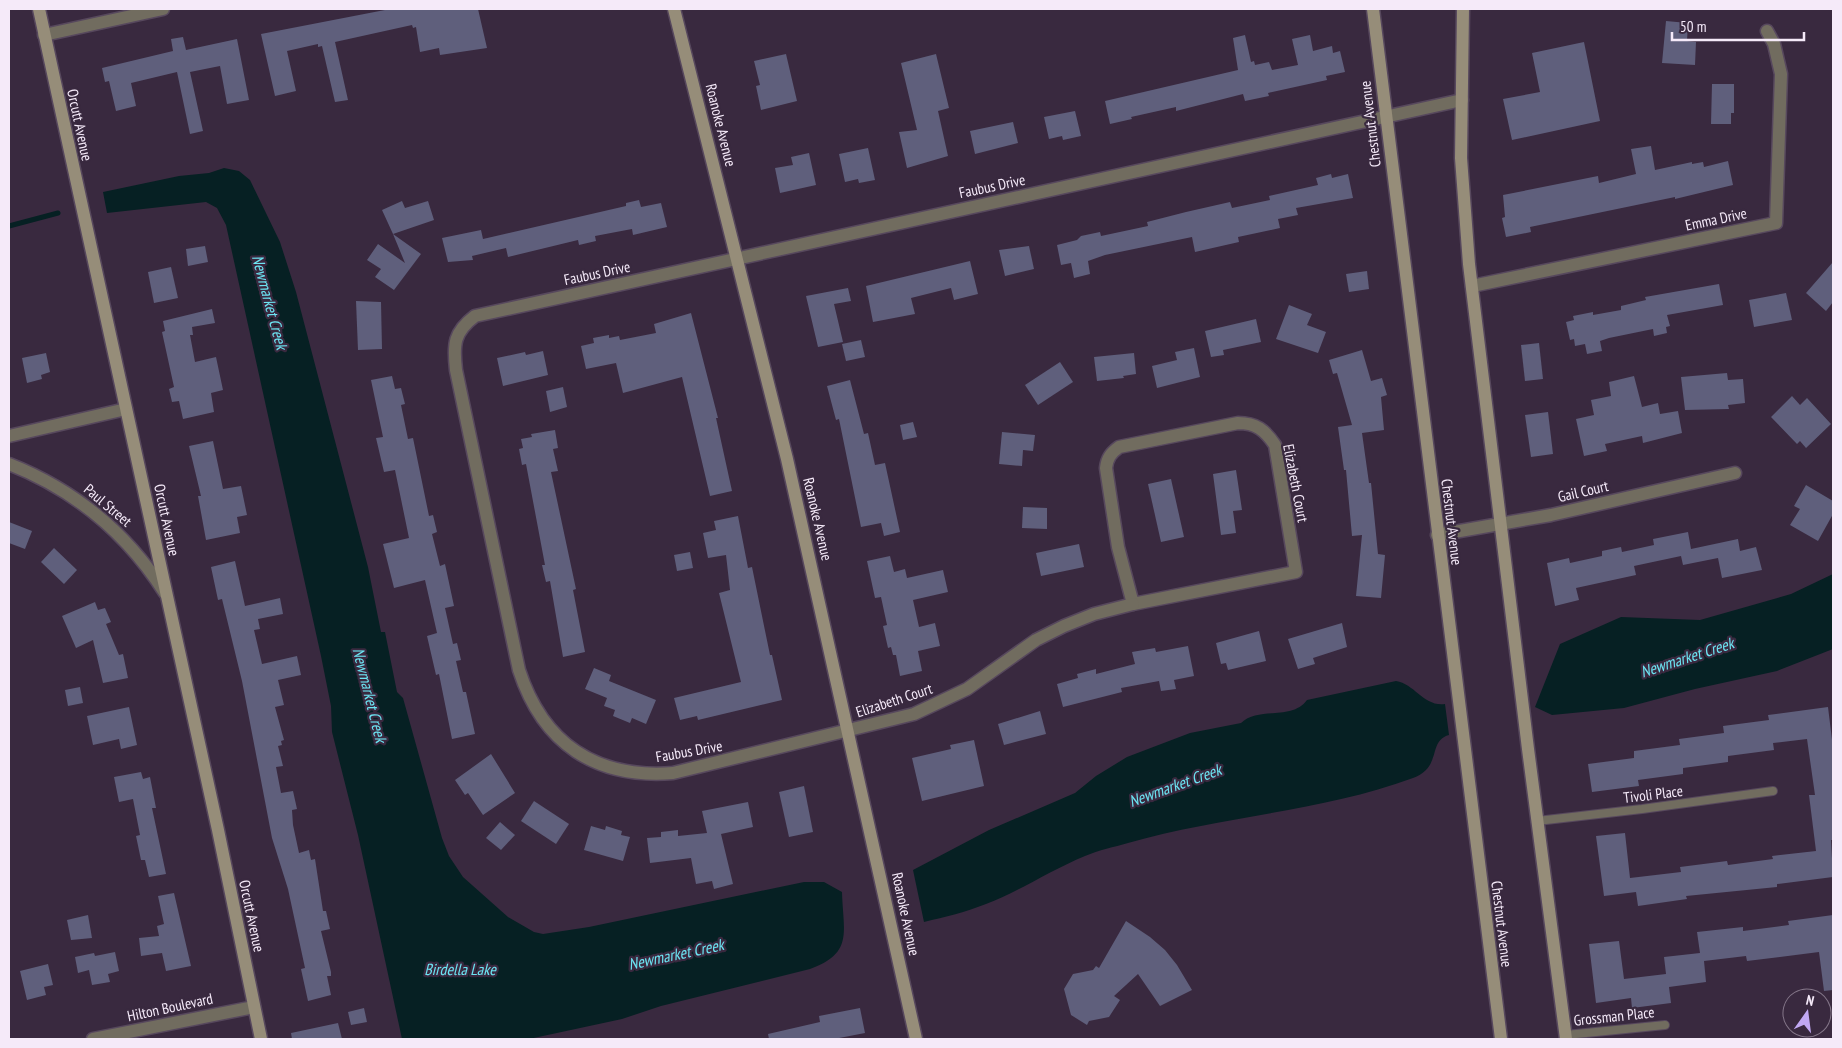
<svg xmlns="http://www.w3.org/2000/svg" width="1842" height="1048" viewBox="0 0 1842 1048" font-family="'PT Sans Narrow',sans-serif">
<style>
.water{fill:#062023}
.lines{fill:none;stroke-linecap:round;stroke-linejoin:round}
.stream{stroke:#062023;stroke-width:5}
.building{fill:#5f5f7c}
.lane-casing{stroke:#57485d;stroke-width:10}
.street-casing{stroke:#57485d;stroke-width:15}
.secondary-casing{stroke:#57485d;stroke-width:15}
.lane{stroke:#716c5f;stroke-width:8}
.street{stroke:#716c5f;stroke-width:12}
.secondary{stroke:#968d79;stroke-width:12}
.labels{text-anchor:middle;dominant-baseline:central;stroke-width:4.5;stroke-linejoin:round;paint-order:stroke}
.street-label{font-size:15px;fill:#f5eaf9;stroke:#39293f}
.water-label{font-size:16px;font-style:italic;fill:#6ce5f3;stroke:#39293f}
</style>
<rect width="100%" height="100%" fill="#39293f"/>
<!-- water -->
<g class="water">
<path d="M224 168 239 171 250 180 280 242 296 292 368 567 381 632H385L397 692 403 698 442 838 449 856 463 877 508 917 534 932 543 934 589 927 804 882H824L842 892C843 932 854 953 810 969L661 1006 622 1019 529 1039H402L358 835 332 732 331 706 321 656 226 225 217 208 206 202 107 213 103 192 179 176 209 173Z"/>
<polygon points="1833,574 1833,649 1777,671 1695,689 1624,708 1552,715 1535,707 1560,644 1621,617 1700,620 1791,594"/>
<path d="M1396 681C1415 684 1424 707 1445 704L1449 735C1427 741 1443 767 1413 778 1321 812 1222 816 1128 843 1114 847 1099 850 1085 856 1051 870 1020 891 986 904 966 912 945 917 924 922L913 870 989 830 1075 793 1096 776 1127 757 1190 733 1241 723C1258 706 1292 721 1307 700Z"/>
</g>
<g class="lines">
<!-- stream -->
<polyline class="stream" points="9,226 58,213"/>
</g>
<!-- building -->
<g class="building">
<polygon points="390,9 478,9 487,48 440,55 439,48 420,52 416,27 413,28 412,25 335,42 348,100 335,102 322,46 318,47 318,44 287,51 296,91 275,96 261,34"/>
<polygon points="1666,21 1688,23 1687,41 1696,42 1695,65 1662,63"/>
<polygon points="1245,35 1251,62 1254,61 1255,65 1269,62 1272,70 1298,65 1292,39 1310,35 1313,51 1332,46 1333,53 1340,51 1345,72 1326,76 1327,80 1268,93 1269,96 1245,101 1243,94 1176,111 1176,107 1131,117 1132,119 1110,124 1105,101 1238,70 1233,38"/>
<polygon points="183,37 186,50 237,39 249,100 227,104 220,66 190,72 203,131 190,134 177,72 131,83 136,106 116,111 109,81 105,82 102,68 173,51 171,39"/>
<polygon points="1584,42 1600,121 1512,140 1503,99 1540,92 1532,53"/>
<polygon points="786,54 797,101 761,110 756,86 760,85 754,61"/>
<polygon points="936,54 949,108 938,111 948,156 907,168 899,132 917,130 901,63"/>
<polygon points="1712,84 1734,84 1734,113 1731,113 1731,124 1711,124"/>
<polygon points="1075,111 1081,136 1063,140 1062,136 1049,139 1044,117"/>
<polygon points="1013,122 1018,143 975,154 970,131"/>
<polygon points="1651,146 1655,170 1692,162 1692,164 1703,162 1704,167 1728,161 1733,185 1675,199 1675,197 1530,227 1531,232 1506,237 1502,218 1505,217 1503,195 1598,176 1599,183 1636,174 1631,149"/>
<polygon points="868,148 875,180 859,183 858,179 845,182 839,154"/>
<polygon points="809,153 816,185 780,193 775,168 793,165 791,157"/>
<polygon points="1331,174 1332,178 1348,174 1353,198 1296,208 1298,215 1278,219 1280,228 1238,237 1239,242 1195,252 1192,237 1105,255 1088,261 1090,274 1074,278 1071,263 1061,265 1057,245 1077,240 1081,236 1100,232 1101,236 1148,226 1147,222 1186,212 1230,202 1232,208 1270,200 1269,196 1318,185 1316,178"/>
<polygon points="639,200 641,207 661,203 667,227 633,235 632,229 595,236 596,241 579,245 578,240 508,257 506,248 472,256 473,260 448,262 442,238 481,230 483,239 626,206 626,203"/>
<polygon points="402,201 405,208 428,201 434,220 393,234 382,210"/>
<polygon points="393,234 421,254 394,290 375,277 381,269 367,260 378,244 405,263"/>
<polygon points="205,246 208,262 188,266 186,249"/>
<polygon points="1029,246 1034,269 1005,276 999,250"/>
<polygon points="970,261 978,294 954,300 951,288 911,298 915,314 873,322 866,286"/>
<polygon points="1833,262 1833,302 1826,311 1806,293"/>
<polygon points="171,267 178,298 154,303 148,272"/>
<polygon points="1367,271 1369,289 1349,292 1346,274"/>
<polygon points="1719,284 1723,305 1667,315 1670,326 1666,327 1667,333 1654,336 1653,329 1609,338 1600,341 1602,351 1587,354 1585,344 1575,346 1574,339 1570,340 1566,322 1574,320 1573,316 1593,312 1593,315 1621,310 1621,306 1646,300 1645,297"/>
<polygon points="848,288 851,301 834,304 843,342 818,347 806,296"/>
<polygon points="1786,293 1792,320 1754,327 1749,300"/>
<polygon points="356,301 381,302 382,349 358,350"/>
<polygon points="1289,305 1312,314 1307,325 1326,332 1318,353 1276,339"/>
<polygon points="212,309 215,323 192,327 193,335 190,335 195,362 216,357 223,390 211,393 214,412 183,419 179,401 172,402 169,389 174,387 162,332 165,331 163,321"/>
<polygon points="691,313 718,418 716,418 732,491 710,496 682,377 623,393 616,363 586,369 581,346 594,343 593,338 609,335 609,338 619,336 620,340 656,333 654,324"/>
<polygon points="1256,319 1261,342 1223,350 1224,355 1211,357 1205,331"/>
<polygon points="861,340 865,357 846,361 842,344"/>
<polygon points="1539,343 1543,379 1525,381 1521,345"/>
<polygon points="1194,348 1200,377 1157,388 1152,366 1177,360 1175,352"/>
<polygon points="1362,350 1371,381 1382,378 1387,395 1381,397 1384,430 1362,433 1369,483 1371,483 1378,554 1385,555 1381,598 1356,596 1362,535 1352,536 1346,470 1344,470 1338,427 1352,425 1337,373 1333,374 1329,360"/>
<polygon points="543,351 548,375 503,386 497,358 525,352 526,355"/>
<polygon points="46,353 50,372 41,375 42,379 27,383 22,358"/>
<polygon points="1134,353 1136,374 1123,376 1124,378 1097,381 1094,357"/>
<polygon points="1060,362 1073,382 1038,405 1025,385"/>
<polygon points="1727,373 1728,380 1743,379 1745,403 1728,405 1729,409 1685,410 1681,377"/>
<polygon points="392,376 395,389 401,388 405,404 401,405 408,439 413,438 429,516 433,515 437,532 432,534 440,566 445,564 454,606 445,608 453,644 457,643 461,660 456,661 463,692 466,692 475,734 452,739 439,674 436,675 427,636 437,633 425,580 394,588 383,544 409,538 395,470 384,472 376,438 383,437 371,380"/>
<polygon points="1634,376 1642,407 1658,403 1660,414 1678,411 1682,433 1643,443 1642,436 1605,444 1607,451 1584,456 1576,419 1594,415 1591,400 1611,396 1609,382"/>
<polygon points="850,380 864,434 868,433 875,465 885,463 900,532 884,536 881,523 861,527 839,419 836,420 827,386"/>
<polygon points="563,387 567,407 550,412 546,391"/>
<polygon points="1792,396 1800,405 1807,398 1831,424 1806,448 1800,441 1797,444 1771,417"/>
<polygon points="1548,412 1553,454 1531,457 1525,415"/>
<polygon points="913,422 917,437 903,440 900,425"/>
<polygon points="555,430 558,448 553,449 558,471 551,472 576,589 573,590 585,652 563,657 550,581 546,582 542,565 545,565 526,464 522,465 519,449 523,448 521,439 532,437 531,434"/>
<polygon points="1002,432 1035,435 1033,451 1023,450 1022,466 999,464"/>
<polygon points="213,441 223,489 241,486 247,515 237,517 240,533 206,540 198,496 201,496 189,446"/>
<polygon points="1236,470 1242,510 1233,511 1236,533 1221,535 1213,474"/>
<polygon points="1171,479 1184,537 1161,542 1148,484"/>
<polygon points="1806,485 1833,501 1833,514 1818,541 1790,525 1800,509 1794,506"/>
<polygon points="1023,507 1047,508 1047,529 1022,528"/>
<polygon points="738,516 748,568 752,567 770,655 772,655 782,700 698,720 697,716 680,720 674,698 741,682 719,593 730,590 726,555 708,558 703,533 716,530 714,521"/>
<polygon points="9,522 32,531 25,549 9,543"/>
<polygon points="1688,532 1691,549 1738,539 1740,551 1756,547 1762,570 1722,578 1718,558 1683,565 1681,556 1634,566 1636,575 1576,588 1579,600 1555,606 1547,563 1569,558 1570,563 1602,556 1602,551 1621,547 1622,552 1654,545 1653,539"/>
<polygon points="1079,544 1084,567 1041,576 1036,553"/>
<polygon points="54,548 77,570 64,584 41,562"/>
<polygon points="690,552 693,568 677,571 674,555"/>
<polygon points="890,556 894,572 905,569 907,578 943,570 948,592 913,600 919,627 935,623 940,646 918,651 922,671 900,676 896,655 893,655 891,647 888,648 883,626 887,625 881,597 875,598 867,561"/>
<polygon points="235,561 245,606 280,598 283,614 258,619 260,629 254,630 262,664 297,656 301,675 278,680 284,705 275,707 284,740 281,741 282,745 278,746 283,766 276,767 281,793 293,791 297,809 292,810 293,825 299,853 309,850 311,860 315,859 323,911 326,911 330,929 321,931 331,972 331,976 327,976 331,995 308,1001 301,969 305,968 288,889 272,838 242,681 222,599 218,600 211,567"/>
<polygon points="95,602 98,610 105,608 111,622 106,624 119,655 123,654 128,678 103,683 93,640 76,648 62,616"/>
<polygon points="1342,623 1347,647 1313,658 1315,664 1298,669 1288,639"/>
<polygon points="1259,631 1266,661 1228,670 1226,663 1221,664 1216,643"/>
<polygon points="1188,646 1194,676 1174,680 1176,689 1161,691 1159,681 1121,688 1122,692 1063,707 1057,684 1078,678 1077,674 1096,669 1096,674 1135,664 1132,652 1155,648 1156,652"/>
<polygon points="594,668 611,675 609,681 656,700 646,724 632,718 630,723 613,716 615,710 604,706 607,698 585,689"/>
<polygon points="80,687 83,703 68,706 65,690"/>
<polygon points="129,707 137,745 121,749 119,739 93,745 87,716"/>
<polygon points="1828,707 1833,748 1833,840 1831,840 1833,877 1777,884 1777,887 1686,896 1687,899 1638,906 1636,892 1604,896 1596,836 1625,833 1630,878 1681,872 1680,867 1727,861 1728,865 1773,859 1772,856 1816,851 1809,795 1815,795 1807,739 1773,743 1774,750 1728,756 1728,762 1683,768 1683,774 1638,780 1639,786 1592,792 1588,764 1634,758 1634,751 1680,745 1679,739 1724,733 1723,726 1769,720 1768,715"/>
<polygon points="1040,711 1046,734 1004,745 998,724"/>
<polygon points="974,740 984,786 922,801 912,758 951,749 950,745"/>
<polygon points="491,754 515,793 483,815 468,793 465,795 455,780"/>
<polygon points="141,772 143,779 150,777 156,808 152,808 166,874 149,877 145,860 141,860 136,836 140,835 133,799 119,802 114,777"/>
<polygon points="804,786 813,832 789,837 779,792"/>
<polygon points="534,801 569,824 556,844 521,821"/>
<polygon points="748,802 753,827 721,834 733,884 714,889 712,881 696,884 691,858 650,863 647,838 661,837 661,832 678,830 678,836 707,833 702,811"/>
<polygon points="500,822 515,835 501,850 486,838"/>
<polygon points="591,826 605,830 606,826 622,831 621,835 630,837 623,861 584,850"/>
<polygon points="174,893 191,966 166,971 162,953 141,956 139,938 159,936 157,926 164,924 158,896"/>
<polygon points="88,915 92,938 71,940 67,920"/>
<polygon points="1833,915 1833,990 1824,991 1819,952 1747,961 1746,956 1704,961 1706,982 1669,987 1671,1003 1632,1008 1631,998 1596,1003 1589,944 1619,941 1624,979 1666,974 1664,957 1700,953 1697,932 1743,927 1743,931 1789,925 1788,921"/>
<polygon points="1126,921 1150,937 1165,950 1177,965 1192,990 1160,1006 1138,974 1114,996 1120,1000 1109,1017 1089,1021 1087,1025 1071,1015 1064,989 1073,974 1093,970 1096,966 1099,968"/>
<polygon points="115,952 119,971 108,974 110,982 92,985 89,970 78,973 75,957 94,953 95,956"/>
<polygon points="48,964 53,985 44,987 46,995 27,1000 20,971"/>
<polygon points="364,1008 367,1022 351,1025 348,1012"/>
<polygon points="860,1008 865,1033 834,1039 769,1039 768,1034 820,1022 819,1016"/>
<polygon points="338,1023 342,1039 292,1039 291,1033"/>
</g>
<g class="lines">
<defs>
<g id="lane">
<polyline points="1537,821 1642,809 1773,791"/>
<polyline points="1566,1035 1665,1025"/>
</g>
<g id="street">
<polyline points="44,35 163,9"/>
<polyline points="1472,286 1776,223 1781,74 1774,44 1767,31"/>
<path d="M1238 423C1256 423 1265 430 1275 445L1296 572 1133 604 1118 547 1106 468C1107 458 1111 453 1119 447Z"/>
<polyline points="9,436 126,409"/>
<path d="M9 464C75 490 127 533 165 593"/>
<polyline points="1437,535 1551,515 1735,473"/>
<path d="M1133 604 1094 614 1064 626 1036 640 967 689 914 714 673 773C596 779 543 744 519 670L456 370C453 344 454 332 475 316L1462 100"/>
<polyline points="93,1039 254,1007"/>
</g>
<g id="secondary">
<polyline points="39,9 218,830 261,1039"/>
<polyline points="674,9 787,459 916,1039"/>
<polyline points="1373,9 1501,1039"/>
<polyline points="1463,9 1461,158 1469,264 1528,749 1566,1039"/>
</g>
</defs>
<!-- lane casing -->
<use href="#lane" class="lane-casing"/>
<!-- street casing -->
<use href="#street" class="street-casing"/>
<!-- secondary casing -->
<use href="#secondary" class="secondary-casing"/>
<!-- lane -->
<use href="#lane" class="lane"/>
<!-- street -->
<use href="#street" class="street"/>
<!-- secondary -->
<use href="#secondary" class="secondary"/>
</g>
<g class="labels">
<!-- street labels -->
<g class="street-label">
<text transform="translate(1370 124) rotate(-97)">Chestnut Avenue</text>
<text transform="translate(80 125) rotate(78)">Orcutt Avenue</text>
<text transform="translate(721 125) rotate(76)">Roanoke Avenue</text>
<text transform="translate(992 186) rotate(-12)">Faubus Drive</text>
<text transform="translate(1716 219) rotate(-12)">Emma Drive</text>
<text transform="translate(597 273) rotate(-12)">Faubus Drive</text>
<text transform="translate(1296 483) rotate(79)">Elizabeth Court</text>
<text transform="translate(1583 491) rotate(-13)">Gail Court</text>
<text transform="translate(108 505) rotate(40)">Paul Street</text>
<text transform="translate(818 519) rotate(77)">Roanoke Avenue</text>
<text transform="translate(167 520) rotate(78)">Orcutt Avenue</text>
<text transform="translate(1452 522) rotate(83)">Chestnut Avenue</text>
<text transform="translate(894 700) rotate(-18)">Elizabeth Court</text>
<text transform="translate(689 751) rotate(-10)">Faubus Drive</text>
<text transform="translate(1653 794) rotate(-7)">Tivoli Place</text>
<text transform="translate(906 914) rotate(78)">Roanoke Avenue</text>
<text transform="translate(252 916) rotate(78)">Orcutt Avenue</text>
<text transform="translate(1502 924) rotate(83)">Chestnut Avenue</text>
<text transform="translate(170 1007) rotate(-12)">Hilton Boulevard</text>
<text transform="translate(1614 1016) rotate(-6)">Grossman Place</text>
</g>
<!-- water labels -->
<g class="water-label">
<text transform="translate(270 302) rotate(75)">Newmarket Creek</text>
<text transform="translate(1687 657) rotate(-18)">Newmarket Creek</text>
<text transform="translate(370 695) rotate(76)">Newmarket Creek</text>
<text transform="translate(1175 785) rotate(-20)">Newmarket Creek</text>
<text transform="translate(676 954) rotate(-12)">Newmarket Creek</text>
<text x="460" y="969">Birdella Lake</text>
</g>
</g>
<!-- border -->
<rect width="1842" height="1048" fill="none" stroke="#f5eaf9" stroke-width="20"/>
<!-- north arrow -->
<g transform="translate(1807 1013) rotate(14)"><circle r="24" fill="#39293f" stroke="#847689"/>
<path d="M0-4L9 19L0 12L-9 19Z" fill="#c1a8f3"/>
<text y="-8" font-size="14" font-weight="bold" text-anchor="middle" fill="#f5eaf9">N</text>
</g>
<!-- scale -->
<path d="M1672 32v8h132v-8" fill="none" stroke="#f5eaf9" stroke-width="2.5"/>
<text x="1680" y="32" font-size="15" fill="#f5eaf9" stroke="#39293f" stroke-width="4" paint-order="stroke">50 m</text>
</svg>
